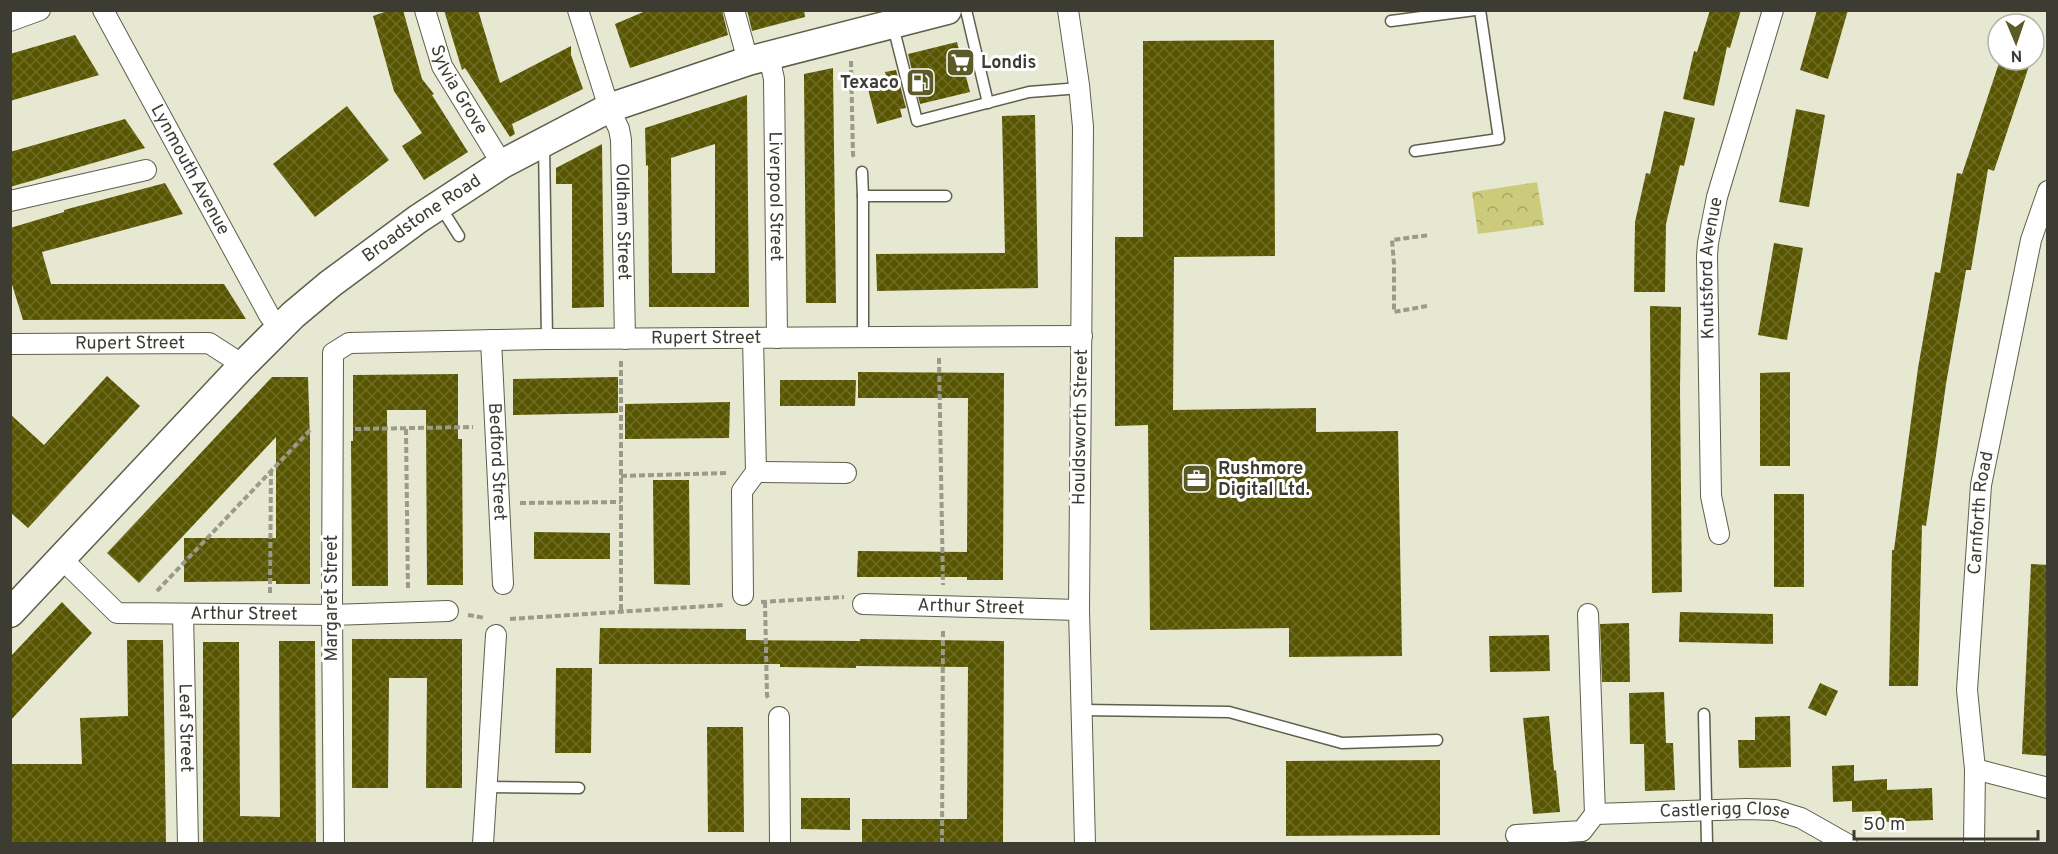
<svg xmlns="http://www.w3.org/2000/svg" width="2058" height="854" viewBox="0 0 2058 854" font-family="Overpass,sans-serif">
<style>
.park{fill:url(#park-crowns)}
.building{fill:url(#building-cross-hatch);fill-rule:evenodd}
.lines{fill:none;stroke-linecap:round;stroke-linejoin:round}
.lane-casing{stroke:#5e5f4c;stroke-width:13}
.street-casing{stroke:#5e5f4c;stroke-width:22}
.secondary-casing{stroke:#5e5f4c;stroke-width:31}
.path{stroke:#9a9b8a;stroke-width:4;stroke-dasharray:6 3;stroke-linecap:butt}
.lane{stroke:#fff;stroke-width:10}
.street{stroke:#fff;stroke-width:20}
.secondary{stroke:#fff;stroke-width:28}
.labels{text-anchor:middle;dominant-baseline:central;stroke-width:6;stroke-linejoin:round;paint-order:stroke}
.poi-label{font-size:18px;font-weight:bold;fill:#3c3c33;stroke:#fff;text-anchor:start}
.street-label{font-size:18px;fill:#3c3c33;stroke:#fff}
</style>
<defs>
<pattern id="park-crowns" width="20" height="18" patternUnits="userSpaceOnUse" patternTransform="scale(1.5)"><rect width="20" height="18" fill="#cccb7b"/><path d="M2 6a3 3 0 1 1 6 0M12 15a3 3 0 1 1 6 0" fill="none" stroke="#a7a665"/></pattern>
<pattern id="building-cross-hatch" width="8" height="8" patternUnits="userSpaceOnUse" patternTransform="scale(1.5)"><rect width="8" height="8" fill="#585601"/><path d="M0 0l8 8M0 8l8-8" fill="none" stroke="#6e6c28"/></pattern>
</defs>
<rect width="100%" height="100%" fill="#e7e8d1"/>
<!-- park -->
<polygon class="park" points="1537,182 1544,225 1478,234 1472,192"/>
<!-- building -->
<g class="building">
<polygon points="390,10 403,10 422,79 434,94 432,95 468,152 424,180 402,146 422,133 394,91 373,16"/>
<polygon points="444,10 478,10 500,83 571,46 571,55 583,89 512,124 515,134 510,137 465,68 462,70"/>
<polygon points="648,10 722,10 728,35 630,68 615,24"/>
<polygon points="747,10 804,10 805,17 752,31"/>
<polygon points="1710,10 1741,10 1730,48 1727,47 1714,106 1683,99 1694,51 1697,52"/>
<polygon points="1817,10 1848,10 1828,79 1800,70"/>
<polygon points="75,35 99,75 10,101 10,54"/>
<polygon points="1274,40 1275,256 1174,257 1173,410 1316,408 1316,432 1398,431 1402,656 1289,657 1289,628 1150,630 1148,425 1115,426 1115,237 1143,237 1143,41"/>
<polygon points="957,42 970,92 920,104 908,54"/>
<polygon points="2000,60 2031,60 1994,171 1988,169 1971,270 1966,270 1946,384 1926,526 1922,525 1918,686 1889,686 1892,550 1894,550 1918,368 1935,272 1940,273 1957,173 1962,174"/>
<polygon points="833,68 836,303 806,303 804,74"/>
<polygon points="896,70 906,108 900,109 902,117 877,124 866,81 886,76 885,72"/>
<path d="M747 95 749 307H649L648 165 646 166 645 128ZM715 144V273H672L671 158Z"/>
<polygon points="347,106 389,160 315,217 273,164"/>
<polygon points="1796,109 1825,115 1809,207 1779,202"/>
<polygon points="1664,111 1695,118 1684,166 1680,165 1666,224 1665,292 1634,292 1635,222 1646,173 1650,174"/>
<polygon points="1035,115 1038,288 877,291 876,254 1005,253 1002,116"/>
<polygon points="125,119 145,148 10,187 10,152"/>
<polygon points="602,144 604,307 572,308 572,184 556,184 556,168"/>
<polygon points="165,183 183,214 42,252 51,284 224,284 246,319 23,320 10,278 10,228 64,212 64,210"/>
<polygon points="1774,243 1803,248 1787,340 1758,335"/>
<polygon points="1650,306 1681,307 1680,391 1682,592 1652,593"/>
<polygon points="858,372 1004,373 1003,580 967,580 967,577 857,577 858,551 967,552 968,398 858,398"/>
<polygon points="1790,372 1790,466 1760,466 1760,373"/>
<polygon points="458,374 458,439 462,439 463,585 427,585 426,410 387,410 388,586 352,586 351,441 353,441 353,375"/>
<polygon points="107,376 140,406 28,528 10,512 10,414 44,445"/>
<polygon points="272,377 308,377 310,439 310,584 276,584 276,581 184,582 184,538 276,538 276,437 139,583 107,553"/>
<polygon points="618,377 618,413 513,415 513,379"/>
<polygon points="780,380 856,380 855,406 780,406"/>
<polygon points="730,402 729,438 625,439 625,404"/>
<polygon points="653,480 689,480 690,585 654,584"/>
<rect x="1774" y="494" width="30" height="93"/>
<polygon points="534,532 610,533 610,559 534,559"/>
<polygon points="2031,564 2048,565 2048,756 2022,754"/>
<polygon points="62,602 92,633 10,721 10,657"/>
<polygon points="1680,612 1773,614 1773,644 1679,642"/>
<polygon points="1629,623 1630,682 1602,682 1600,624"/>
<polygon points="600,628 746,629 746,640 860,641 860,639 1004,641 1003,843 862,843 862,819 967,819 968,667 856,666 856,668 780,667 780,664 599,664"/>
<polygon points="1549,635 1550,671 1490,672 1489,636"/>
<polygon points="352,639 462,639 462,788 426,788 427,678 389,678 388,788 352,788"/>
<polygon points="127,640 163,640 166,843 10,843 10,764 82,764 80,718 128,716"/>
<polygon points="279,641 315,641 316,843 203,843 203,642 239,642 240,816 280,817"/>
<polygon points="556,668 592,668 591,753 555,753"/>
<polygon points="1820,683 1838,691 1826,716 1808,708"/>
<polygon points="1664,692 1666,743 1673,743 1675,790 1645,791 1644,744 1630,744 1629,693"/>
<polygon points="1549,716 1554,771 1556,770 1560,812 1533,814 1523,718"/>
<polygon points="1790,716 1791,767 1739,768 1738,740 1755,740 1755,717"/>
<polygon points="707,727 743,727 744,832 708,832"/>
<polygon points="1440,760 1440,835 1286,836 1286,761"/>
<polygon points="1854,765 1854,781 1887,779 1887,790 1932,788 1933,820 1882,822 1881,811 1852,812 1852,801 1833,802 1832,766"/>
<polygon points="801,798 850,798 850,830 801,829"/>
</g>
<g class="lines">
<defs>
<g id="lane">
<polyline points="966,10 988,103"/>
<polyline points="1391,21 1475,10"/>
<polyline points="893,26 917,121 1029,92 1080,88"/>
<polyline points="544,144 547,339"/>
<polyline points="1415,151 1499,139 1480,10"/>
<polyline points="862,172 863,196"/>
<polyline points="440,206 459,236"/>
<polyline points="863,338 863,196 946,196"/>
<polyline points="1082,710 1229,712 1342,743 1437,740"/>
<polyline points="1704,714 1707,844"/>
<polyline points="486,787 579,788"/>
</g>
<g id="street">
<path id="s1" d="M103 10 269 315 279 328"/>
<path id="s2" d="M425 10 442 66 502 164"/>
<path id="s3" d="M578 10 609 108 619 129 621 140 625 339"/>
<polyline points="734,10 748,61"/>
<polyline points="1068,10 1079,85 1083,127 1079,610 1085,844"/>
<polyline points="10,21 40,10"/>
<path id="s4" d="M769 56 774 79 777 338"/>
<polyline points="10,201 146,170"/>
<path id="s5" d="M491 340 503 584"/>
<path id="s6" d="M10 344 209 343 243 365"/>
<polyline points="756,472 846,473"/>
<path id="s7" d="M1719 534 1711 496 1707 256 1708 243 1717 197 1773 10"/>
<path id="s8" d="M62 559 117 613 332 615 448 611"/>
<polyline points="743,595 742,491 756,472 753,338"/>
<path id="s9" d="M863 604 1079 610"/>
<path id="s10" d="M183 614 188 844"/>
<path id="s11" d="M1588 614 1595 814 1747 809 1775 810 1801 818 1847 844"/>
<polyline points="779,717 780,844"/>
<polyline points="1975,769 2048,788"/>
<polyline points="1516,835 1582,831 1595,814"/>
<path id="s12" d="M334 844 332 615 333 353 349 343 547 339 1082 336"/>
<polyline points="483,844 496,635"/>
<path id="s13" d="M1974 844 1975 769 1967 690 1981 485 2031 240 2048 191"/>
</g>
<g id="secondary">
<path id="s14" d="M10 613 243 365 293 315 330 284 418 219 502 164 609 108 748 61 947 10"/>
</g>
</defs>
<!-- lane casing -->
<use href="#lane" class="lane-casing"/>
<!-- street casing -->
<use href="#street" class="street-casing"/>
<!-- secondary casing -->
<use href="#secondary" class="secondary-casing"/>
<!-- path -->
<g class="path">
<polyline points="851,61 853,155 855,158"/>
<polyline points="1427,306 1394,312 1394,264 1392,240 1430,235"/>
<polyline points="939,358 943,585"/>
<polyline points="621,361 621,612"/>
<polyline points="355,429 473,427"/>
<polyline points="406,429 408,590"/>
<polyline points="621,476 728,473"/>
<polyline points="520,503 621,502"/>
<polyline points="157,591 311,429"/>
<polyline points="270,593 271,471"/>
<polyline points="761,602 844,597"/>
<polyline points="765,602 767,696 770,700"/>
<polyline points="468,615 485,618"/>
<polyline points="510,619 724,605"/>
<polyline points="942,844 943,628"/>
</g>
<!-- lane -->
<use href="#lane" class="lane"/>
<!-- street -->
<use href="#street" class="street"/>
<!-- secondary -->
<use href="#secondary" class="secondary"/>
</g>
<!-- icons -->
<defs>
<symbol id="supermarket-square" viewBox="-11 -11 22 22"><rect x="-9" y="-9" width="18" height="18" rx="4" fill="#5c5b28" stroke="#fff"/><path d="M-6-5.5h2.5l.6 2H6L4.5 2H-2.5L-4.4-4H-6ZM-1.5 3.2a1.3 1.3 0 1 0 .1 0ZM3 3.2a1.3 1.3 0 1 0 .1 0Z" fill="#fff"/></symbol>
<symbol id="fuel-square" viewBox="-11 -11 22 22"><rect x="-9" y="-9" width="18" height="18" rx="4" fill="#5c5b28" stroke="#fff"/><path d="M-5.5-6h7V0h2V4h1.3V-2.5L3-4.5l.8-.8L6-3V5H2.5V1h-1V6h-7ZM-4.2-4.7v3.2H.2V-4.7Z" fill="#fff"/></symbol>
<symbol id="office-square" viewBox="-11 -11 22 22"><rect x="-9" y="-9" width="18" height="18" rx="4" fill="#5c5b28" stroke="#fff"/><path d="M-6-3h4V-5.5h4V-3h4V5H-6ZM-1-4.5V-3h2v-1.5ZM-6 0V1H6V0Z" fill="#fff"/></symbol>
</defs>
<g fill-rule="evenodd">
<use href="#supermarket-square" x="944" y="46" width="33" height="33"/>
<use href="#fuel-square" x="904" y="66" width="33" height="33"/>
<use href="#office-square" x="1180" y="462" width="33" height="33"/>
</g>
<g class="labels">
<!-- poi labels -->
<g class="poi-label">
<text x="981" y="63">Londis</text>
<text x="899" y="83" text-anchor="end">Texaco</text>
<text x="1218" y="469">Rushmore<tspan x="1218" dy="21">Digital Ltd.</tspan></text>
</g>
<!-- street labels -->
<g class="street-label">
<text stroke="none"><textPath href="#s2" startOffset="87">Sylvia Grove</textPath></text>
<text stroke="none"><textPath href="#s1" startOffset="182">Lynmouth Avenue</textPath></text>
<text stroke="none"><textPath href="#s4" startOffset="141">Liverpool Street</textPath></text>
<text stroke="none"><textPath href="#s14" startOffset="572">Broadstone Road</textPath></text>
<text stroke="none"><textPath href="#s3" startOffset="219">Oldham Street</textPath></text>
<text stroke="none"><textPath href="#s7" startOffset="267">Knutsford Avenue</textPath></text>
<text stroke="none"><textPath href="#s12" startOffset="867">Rupert Street</textPath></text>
<text stroke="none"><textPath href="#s6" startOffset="120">Rupert Street</textPath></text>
<text transform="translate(1081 427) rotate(-89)">Houldsworth Street</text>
<text stroke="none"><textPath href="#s5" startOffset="122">Bedford Street</textPath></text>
<text stroke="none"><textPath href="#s13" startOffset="332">Carnforth Road</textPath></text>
<text transform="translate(332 598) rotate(-90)">Margaret Street</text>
<text stroke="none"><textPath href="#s9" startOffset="108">Arthur Street</textPath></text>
<text stroke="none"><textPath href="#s8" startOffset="204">Arthur Street</textPath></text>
<text stroke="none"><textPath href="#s10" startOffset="114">Leaf Street</textPath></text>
<text stroke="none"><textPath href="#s11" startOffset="330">Castlerigg Close</textPath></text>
</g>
</g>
<!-- border -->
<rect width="2058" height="854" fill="none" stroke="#3c3c33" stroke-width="24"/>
<!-- north arrow -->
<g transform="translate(2016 42) rotate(178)"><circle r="28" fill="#ffffff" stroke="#b1b1ad" stroke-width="1.5"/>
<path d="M0-4.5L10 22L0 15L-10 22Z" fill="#5c5b28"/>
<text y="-9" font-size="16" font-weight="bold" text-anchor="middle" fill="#3c3c33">N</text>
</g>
<!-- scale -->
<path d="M1854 830v9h184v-9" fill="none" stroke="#3c3c33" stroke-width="3"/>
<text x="1863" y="830" font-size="18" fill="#3c3c33" stroke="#ffffff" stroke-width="4.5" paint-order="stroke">50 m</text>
</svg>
